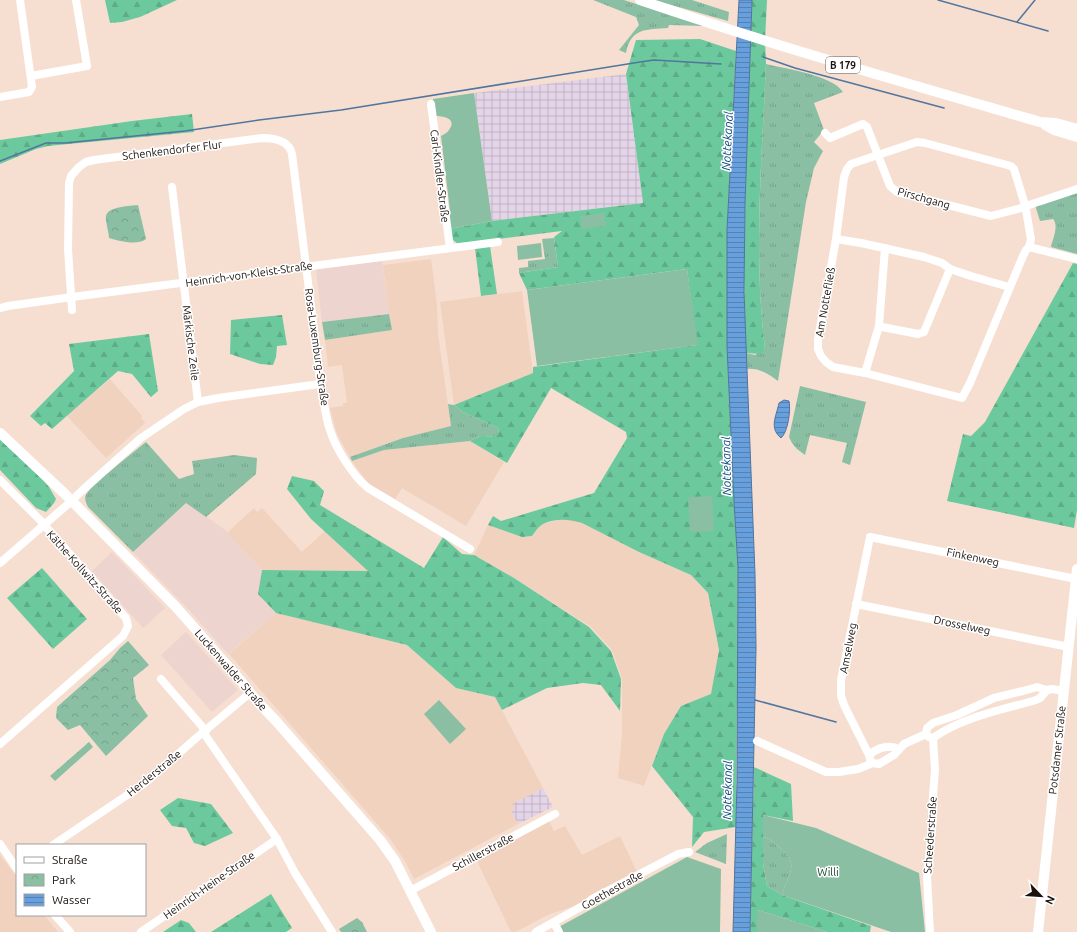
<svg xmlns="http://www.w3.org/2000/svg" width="1077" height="932" viewBox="0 0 1077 932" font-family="Ubuntu,sans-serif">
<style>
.commercial{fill:#edd4ce}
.industrial{fill:url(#industrial-grid)}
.built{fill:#f0d2be}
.grass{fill:url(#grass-tufts)}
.forest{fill:url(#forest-firs)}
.park{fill:url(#park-crowns)}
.garden{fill:#8abfa4}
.water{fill:url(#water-rules);stroke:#51759f}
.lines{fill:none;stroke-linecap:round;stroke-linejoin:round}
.stream{stroke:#51759f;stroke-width:1.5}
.minor{stroke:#fff;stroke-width:8}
.major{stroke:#fff;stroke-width:10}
.labels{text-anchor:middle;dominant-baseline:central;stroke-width:3;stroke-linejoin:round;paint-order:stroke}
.shield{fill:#fff;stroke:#5f5956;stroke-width:1}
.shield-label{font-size:10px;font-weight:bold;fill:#1a120d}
.street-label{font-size:11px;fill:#1a120d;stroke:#fff}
.park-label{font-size:11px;fill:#194130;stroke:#fff}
.water-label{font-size:12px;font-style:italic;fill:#0c4880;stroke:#fff}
</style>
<defs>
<pattern id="industrial-grid" width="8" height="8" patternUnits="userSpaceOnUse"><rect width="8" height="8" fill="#e3d4e7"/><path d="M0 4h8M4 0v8" fill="none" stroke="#c2b5c5"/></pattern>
<pattern id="grass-tufts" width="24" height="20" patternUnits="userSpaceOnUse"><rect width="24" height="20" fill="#8abfa4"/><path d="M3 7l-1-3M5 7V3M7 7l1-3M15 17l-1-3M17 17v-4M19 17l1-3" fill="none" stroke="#76a38c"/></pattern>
<pattern id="forest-firs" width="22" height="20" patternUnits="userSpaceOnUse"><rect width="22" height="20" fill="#6cc99e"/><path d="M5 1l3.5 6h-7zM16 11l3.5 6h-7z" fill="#5dac87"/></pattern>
<pattern id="park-crowns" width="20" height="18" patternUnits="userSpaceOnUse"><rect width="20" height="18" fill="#8abfa4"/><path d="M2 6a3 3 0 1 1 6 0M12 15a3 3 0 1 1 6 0" fill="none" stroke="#76a38c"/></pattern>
<pattern id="water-rules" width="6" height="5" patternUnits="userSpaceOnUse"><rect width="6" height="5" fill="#689fdd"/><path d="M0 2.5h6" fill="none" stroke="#5580b2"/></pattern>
</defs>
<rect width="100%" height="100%" fill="#f6dfd0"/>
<!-- commercial -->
<g class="commercial">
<polygon points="382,261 389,314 322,322 316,269"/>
<polygon points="186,503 224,529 262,570 258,594 276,613 228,654 189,610 133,552"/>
<polygon points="112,552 165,608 143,628 92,571"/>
<polygon points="186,632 238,690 212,712 161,655"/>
</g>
<!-- industrial -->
<g class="industrial">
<polygon points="626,74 643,203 492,221 474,93"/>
<polygon points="543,788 553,807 518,824 511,812 512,804"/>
</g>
<!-- built -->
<g class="built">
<polygon points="431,259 437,305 438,334 451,426 403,438 350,457 337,434 330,408 343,406 343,403 347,403 342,365 328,367 325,340 391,330 383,265"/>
<polygon points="522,291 533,373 454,405 440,302"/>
<polygon points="110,379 142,416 141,418 145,423 106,458 67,416"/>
<polygon points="470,441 504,462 466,526 402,488 395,499 368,483 352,461 384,450"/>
<polygon points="254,508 257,512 262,508 302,552 325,531 369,571 262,570 227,533"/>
<polygon points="562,519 574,520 582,523 639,552 691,575 708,593 719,650 711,695 681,706 664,734 644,786 618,778 622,734 622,679 612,650 591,627 514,578 474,555 488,525 522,537 532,536 542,524"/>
<polygon points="276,613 407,645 456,688 495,697 543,788 512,804 515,809 511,812 518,824 414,879 406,863 391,840 229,654"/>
<polygon points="549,821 554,831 565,826 582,855 620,836 637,872 585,903 550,914 515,932 511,932 477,861"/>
<polygon points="0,855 17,878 17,915 44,915 58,932 0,932"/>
</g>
<!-- grass -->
<g class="grass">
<path d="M593 0H624L705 26 669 25 668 28C647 30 631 27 626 53L619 50 639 25 636 17Z"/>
<polygon points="654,0 692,0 729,12 728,21"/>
<path d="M766 64C786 69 832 75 843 92L814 103 824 130 814 142 823 151 814 168 806 202 778 381C767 373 759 368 746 369L745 353 755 355 765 349C753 254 762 159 766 64Z"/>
<path d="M1077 192V254L1051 247C1053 238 1059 226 1053 219L1040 221 1035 205Z"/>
<polygon points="554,238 558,267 519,273 519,268 528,267 528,261 545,259 542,239"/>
<polygon points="389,314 392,330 325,340 322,322"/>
<polygon points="800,386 866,402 850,465 842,462 847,443 810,435 805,455 797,449 792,443 789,437"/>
<path d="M448 404 454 405 463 412 498 428C501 439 489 436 482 436 478 437 474 439 470 441L384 450 352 461 350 457 403 438 451 426Z"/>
<path d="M146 442 179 479 194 474 192 461 234 455 257 458 256 474 206 517 186 503 133 552 88 507C86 503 84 499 86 495 89 487 136 450 146 442Z"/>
<polygon points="727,834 726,864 695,852 707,843"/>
<path d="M763 837C770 838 774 843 779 847 801 864 788 874 782 895L767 886 763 864Z"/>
</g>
<!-- forest -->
<g class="forest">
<polygon points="105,0 177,0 140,17 122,22 110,23"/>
<path d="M752 0H767L765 41 766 64C762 159 753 254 765 349L760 354 745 353C742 235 748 118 752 0Z"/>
<path d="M700 39 736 51 727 230V346L734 501 738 568 736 827 704 832 692 847 693 817 652 766 664 734 681 706 711 694 719 650 708 593 691 575 639 552 582 523C570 519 555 518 543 524 539 526 535 532 532 536L522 537 488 525 493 516 501 521 594 493 627 438 626 432 551 388 507 463 470 441C474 439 478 437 482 436 489 436 501 439 498 428L463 412 454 405 533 373V367L697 345 687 269 527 290 519 273 558 267 554 237 562 231 458 244 453 240 449 229 492 221 643 203 626 74 636 40Z"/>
<polygon points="192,114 194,132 48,146 36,149 0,164 0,140 132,121"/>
<polygon points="490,246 497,294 481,296 475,248"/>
<polygon points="1073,263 1077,264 1077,510 1074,528 947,501 963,434 971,436 985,422"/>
<polygon points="282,315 287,345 277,346 276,357 273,365 260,364 230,354 231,320"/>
<polygon points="149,334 158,391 151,397 132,374 118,371 52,429 45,423 41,426 30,416 74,371 69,344"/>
<polygon points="0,439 44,481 49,487 56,499 54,503 46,512 36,508 0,470"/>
<polygon points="292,476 314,481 324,491 320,505 424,568 443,537 462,554 474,555 514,578 589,627 611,651 621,679 620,711 601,685 583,683 547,688 502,710 495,697 456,688 407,645 276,613 258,594 262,570 368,571 311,519 287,489"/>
<polygon points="42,568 87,619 53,649 7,598"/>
<polygon points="754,767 791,784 793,821 763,815 763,864 767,886 782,895 871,926 870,932 827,932 758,910 757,932 750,932"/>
<polygon points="178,798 211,804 233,833 205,846 194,843 186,828 172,826 160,810"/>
<polygon points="271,894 292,928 286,932 211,932"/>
<polygon points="181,920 189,923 196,932 163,932"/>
</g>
<!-- park -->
<g class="park">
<path d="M138 205 146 239C137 246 119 241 109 238 109 233 105 220 106 216 108 206 131 206 138 205Z"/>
<polygon points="128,641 149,665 133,678 136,699 148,716 106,756 80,725 68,730 56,718 57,707 110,660 120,648"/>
<polygon points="89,742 93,747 55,781 50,776"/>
<polygon points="357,918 362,922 367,932 341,932 339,929"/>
</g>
<!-- garden -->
<g class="garden">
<path d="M474 93 492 221 449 229 447 213 450 211 441 136C444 134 447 133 449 130 458 118 442 116 435 116L433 99Z"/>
<polygon points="604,213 606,226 582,229 580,216"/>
<polygon points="541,243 542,257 518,260 517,246"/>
<polygon points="687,269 698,345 537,366 527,290"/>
<polygon points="712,496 714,531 690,532 688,497"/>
<polygon points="439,700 466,729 450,744 424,714"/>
<path d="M763 815 816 828 919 873 925 932H891L782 895C788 874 801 864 779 847 774 843 770 838 763 837Z"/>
<polygon points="687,857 721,869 720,932 560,932 557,928"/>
<polygon points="757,910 758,910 827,932 757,932"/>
</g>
<!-- water -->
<g class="water">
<polygon points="739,0 752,0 745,205 744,292 755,574 756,648 750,932 733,932 737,782 738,568 734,501 727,346 727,230"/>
<path d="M784 400 789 401C791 410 788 432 781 438 769 428 776 417 779 403Z"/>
</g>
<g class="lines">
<!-- stream -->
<g class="stream">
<polyline points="938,0 1048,31"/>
<polyline points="1017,22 1035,0"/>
<polyline points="763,57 795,68 944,108"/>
<polyline points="0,161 46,143 65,143 185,131 259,120 341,110 640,62 654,60 721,64"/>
<polyline points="755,700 836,722"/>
</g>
<!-- minor -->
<g class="minor">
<polyline points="31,76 87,66 76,0"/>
<polyline points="0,97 29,92 32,87 20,0"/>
<polyline points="431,104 450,248"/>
<polyline points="825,133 830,138 863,124 867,127 890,186 897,192 991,216 1021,208"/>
<polyline points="172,187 198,402"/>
<polyline points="1024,202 1014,169 1011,166 925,143 917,142 851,164 847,169 844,177 836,239 818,340 818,349 821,356 826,362 833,367 865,373 962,398 970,383 1023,256 1026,250 1029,247 1031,239 1026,210"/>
<polyline points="1029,205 1077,189"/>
<polyline points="836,239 861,243 924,257 942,263 950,269 971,276 1009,287"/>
<polyline points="1029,247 1077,259"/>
<polyline points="885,248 879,326 882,327 918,334 924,332 950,269"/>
<polyline points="0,308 8,306 72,297 498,242"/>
<path d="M72 310 68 249 69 183 71 176 79 167 86 162 94 160 262 138C274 138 289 140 292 154L322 394C325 406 326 419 330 430 336 449 353 476 368 488L470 549"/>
<polyline points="865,373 879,326"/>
<polyline points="0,480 40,520 126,618 128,626 123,636 0,744"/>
<polyline points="0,563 67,505 86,487 141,438 184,409 198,402 218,398 320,384"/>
<polyline points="856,604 1069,647"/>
<polyline points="161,679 206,731"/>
<polyline points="203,732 277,839 295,873 332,932"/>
<polyline points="926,734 927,728 933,723 957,715 994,698 1023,691 1037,687 1047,690 1052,689 1064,691"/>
<path d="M929 737 933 738C962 717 1002 710 1036 700L1040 698 1047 690"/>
<polyline points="757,741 826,772 839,772 858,769 873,763 879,764 894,755 904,744 926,734"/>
<polyline points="869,755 844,705 841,696 841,680 870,537 1076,579"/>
<path d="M870 759 869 755C877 748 889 744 899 749"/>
<polyline points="0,844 17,869"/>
<polyline points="53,845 145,783 195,739 250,693"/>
<polyline points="410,891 555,814"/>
<polyline points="55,915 70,932"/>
<polyline points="554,923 559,932"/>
<polyline points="141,932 277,839"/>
<polyline points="536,932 586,904 592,899 678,854 689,852"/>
<polyline points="930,932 927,877 933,818 932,809 935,770 933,738"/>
</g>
<!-- major -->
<g class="major">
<path d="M640 0C772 45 906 83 1040 122L1056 123 1077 129"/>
<polyline points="1045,125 1054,130 1077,137"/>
<polyline points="0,433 64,493 176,607 241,681 256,700 276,721 380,840 395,861 431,932"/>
<polyline points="1038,932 1077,569"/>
</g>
</g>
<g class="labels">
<!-- shield labels -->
<rect class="shield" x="826" y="57" width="34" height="16" rx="3"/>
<g class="shield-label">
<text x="843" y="65">B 179</text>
</g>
<!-- street labels -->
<g class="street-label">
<text transform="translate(172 150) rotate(-7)">Schenkendorfer Flur</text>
<text transform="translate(440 176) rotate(83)">Carl-Kindler-Straße</text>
<text transform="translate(924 198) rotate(16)">Pirschgang</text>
<text transform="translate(249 274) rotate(-8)">Heinrich-von-Kleist-Straße</text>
<text transform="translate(825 302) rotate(-80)">Am Nottefließ</text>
<text transform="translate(191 343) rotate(83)">Märkische Zeile</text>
<text transform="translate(317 347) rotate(82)">Rosa-Luxemburg-Straße</text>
<text transform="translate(973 557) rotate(12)">Finkenweg</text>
<text transform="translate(85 572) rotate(48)">Käthe-Kollwitz-Straße</text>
<text transform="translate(962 625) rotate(12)">Drosselweg</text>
<text transform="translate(848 648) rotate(-79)">Amselweg</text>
<text transform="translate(231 670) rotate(49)">Luckenwalder Straße</text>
<text transform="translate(1057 750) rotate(-84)">Potsdamer Straße</text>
<text transform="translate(154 773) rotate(-39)">Herderstraße</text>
<text transform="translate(930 835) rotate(-86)">Scheederstraße</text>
<text transform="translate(483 852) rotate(-28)">Schillerstraße</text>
<text transform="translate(209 885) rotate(-35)">Heinrich-Heine-Straße</text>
<text transform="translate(612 890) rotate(-29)">Goethestraße</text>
</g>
<!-- park labels -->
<g class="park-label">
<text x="828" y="872">Willi</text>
</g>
<!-- water labels -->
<g class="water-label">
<text transform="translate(727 141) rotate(-87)">Nottekanal</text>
<text transform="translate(726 466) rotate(-91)">Nottekanal</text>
<text transform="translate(727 790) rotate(-89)">Nottekanal</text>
</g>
</g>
<!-- legend -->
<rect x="16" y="844" width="130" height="72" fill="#ffffff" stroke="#a3a09e"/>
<rect x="24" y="857" width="20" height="6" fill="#ffffff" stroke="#a3a09e"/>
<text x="52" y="864" font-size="12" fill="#1a120d">Straße</text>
<rect x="24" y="874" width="20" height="12" fill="url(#park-crowns)" stroke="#a3a09e"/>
<text x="52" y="884" font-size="12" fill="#1a120d">Park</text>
<rect x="24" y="894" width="20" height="12" fill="url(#water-rules)" stroke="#a3a09e"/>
<text x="52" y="904" font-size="12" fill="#1a120d">Wasser</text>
<!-- north arrow -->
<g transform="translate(1041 896) rotate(115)" stroke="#ffffff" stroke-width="3" paint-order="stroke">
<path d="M0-3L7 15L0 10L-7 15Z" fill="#1a120d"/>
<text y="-6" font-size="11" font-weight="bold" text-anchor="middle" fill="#1a120d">N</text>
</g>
</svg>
